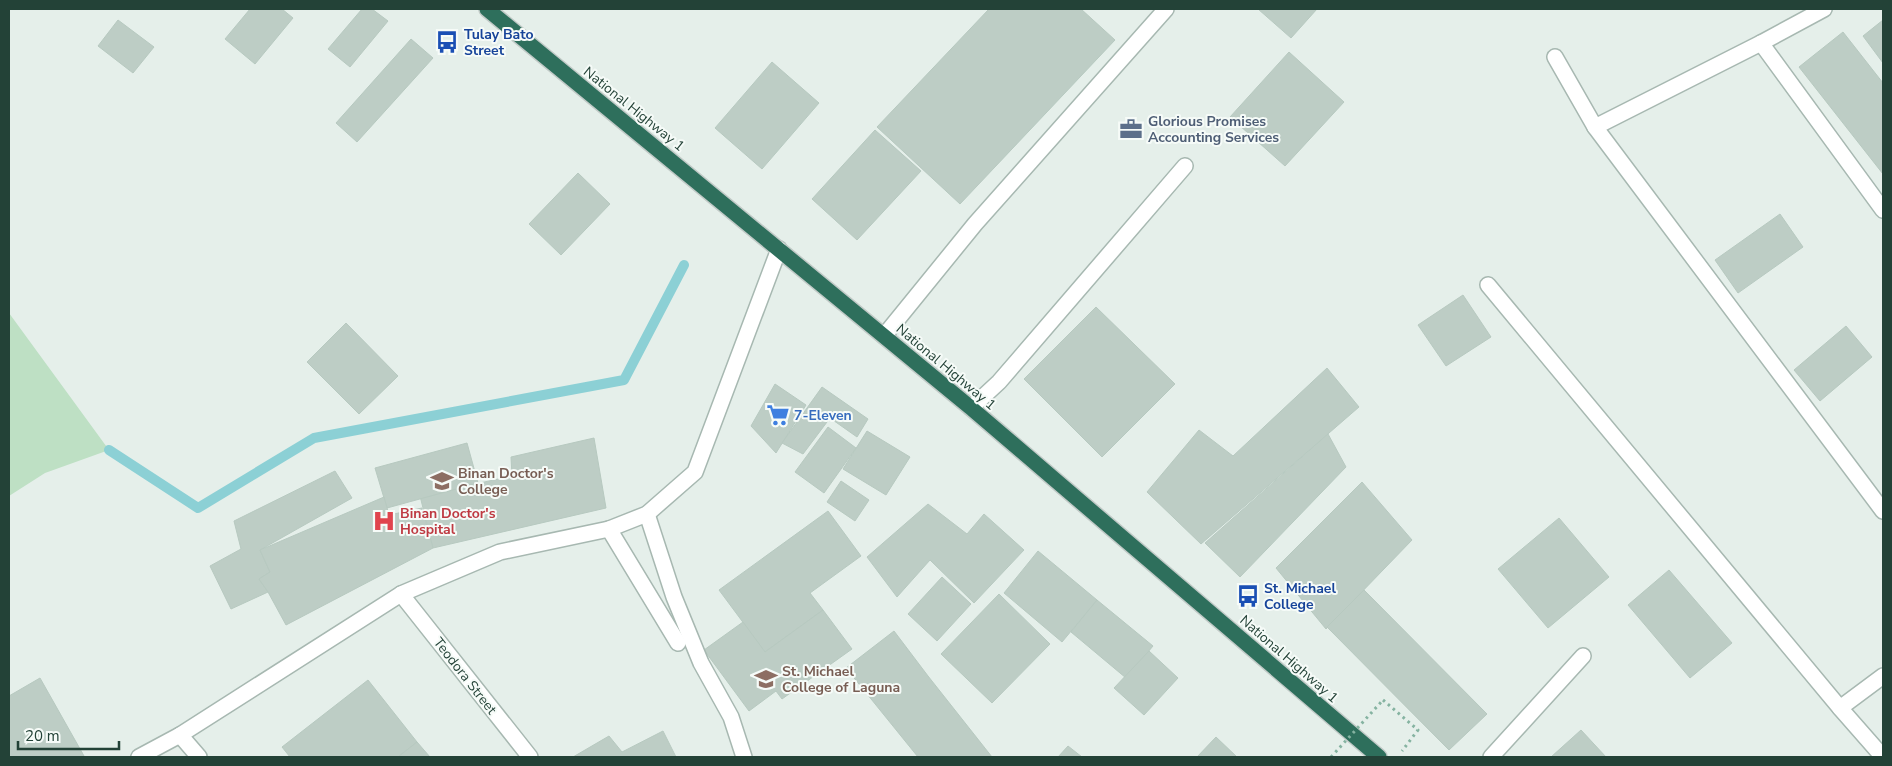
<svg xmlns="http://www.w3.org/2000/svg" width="1892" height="766" viewBox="0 0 1892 766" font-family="'Nunito Sans',sans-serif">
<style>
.green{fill:#bee0c4}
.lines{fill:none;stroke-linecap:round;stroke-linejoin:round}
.stream{stroke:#8cd0d5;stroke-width:10}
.building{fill:#bdcdc5;stroke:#b7c9c0}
.lane-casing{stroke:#a7b8b1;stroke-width:18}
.street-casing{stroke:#a7b8b1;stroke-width:18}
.highway-casing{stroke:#c1cac7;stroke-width:18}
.path{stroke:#85b3a1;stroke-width:3;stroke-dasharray:2.5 4;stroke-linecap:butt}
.lane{stroke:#fff;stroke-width:15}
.street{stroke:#fff;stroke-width:15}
.highway{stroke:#2e6f5c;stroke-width:15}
.path-bridge{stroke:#85b3a1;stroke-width:3;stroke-dasharray:2.5 4;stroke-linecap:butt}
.labels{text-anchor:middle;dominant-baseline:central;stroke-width:4;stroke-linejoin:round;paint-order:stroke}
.transit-label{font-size:14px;font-weight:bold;fill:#164399;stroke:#f6fbf8;text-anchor:start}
.street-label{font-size:14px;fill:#234237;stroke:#f6fbf8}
.service-label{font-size:14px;font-weight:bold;fill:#4e5e75;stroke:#f6fbf8;text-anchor:start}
.shop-label{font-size:14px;font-weight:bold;fill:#366cbe;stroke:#f6fbf8;text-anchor:start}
.education-label{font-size:14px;font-weight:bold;fill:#785e54;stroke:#f6fbf8;text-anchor:start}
.health-label{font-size:14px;font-weight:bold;fill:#be3a42;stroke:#f6fbf8;text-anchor:start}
</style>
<rect width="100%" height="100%" fill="#e5efea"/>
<!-- green -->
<polygon class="green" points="9,313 109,450 45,473 9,496"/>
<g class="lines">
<!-- stream -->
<polyline class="stream" points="109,450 198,508 314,438 624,380 684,265"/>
</g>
<!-- building -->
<g class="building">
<polygon points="250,9 282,9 293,18 255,64 225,39"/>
<polygon points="362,9 372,9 388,21 350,67 328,49"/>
<polygon points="989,9 1081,9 1115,40 960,204 877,127"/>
<polygon points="1258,9 1317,9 1291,38"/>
<polygon points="118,20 154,47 133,73 98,46"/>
<polygon points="1883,20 1883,63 1863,36"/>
<polygon points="1843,32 1883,83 1883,174 1799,67"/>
<polygon points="411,39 433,58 357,142 336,123"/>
<polygon points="1289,52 1344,102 1285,166 1230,117"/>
<polygon points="772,62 819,103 762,169 715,128"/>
<polygon points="875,130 921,171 857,240 812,199"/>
<polygon points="578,173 610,204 561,255 529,224"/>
<polygon points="1780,214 1803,247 1738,293 1715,260"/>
<polygon points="1463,295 1491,337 1446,366 1418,325"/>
<polygon points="1096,307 1175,384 1102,457 1024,379"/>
<polygon points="346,323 398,376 359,414 307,362"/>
<polygon points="1846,326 1872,357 1820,401 1794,370"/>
<polygon points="1327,368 1359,407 1201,544 1147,492 1199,430 1233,456"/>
<polygon points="775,384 806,405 776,453 751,426"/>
<polygon points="822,387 868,419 857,437 830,418 803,454 782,443"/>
<polygon points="828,427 856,448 824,493 795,472"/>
<polygon points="867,431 910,457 886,495 843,469"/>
<polygon points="1328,434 1346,467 1240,577 1205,543"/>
<polygon points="594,438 606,508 433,548 420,496 512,476 511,457"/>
<polygon points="467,443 478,483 387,508 375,468"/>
<polygon points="335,471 352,498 260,550 270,572 259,579 268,592 231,609 210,566 241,549 234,521"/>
<polygon points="841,481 869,500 855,521 827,502"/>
<polygon points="1362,482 1412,540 1326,629 1276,568"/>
<polygon points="384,497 389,515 422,508 433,548 286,625 268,592 259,579 270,572 260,550"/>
<polygon points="928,504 967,534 984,514 1024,550 974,603 930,560 897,597 867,557"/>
<polygon points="828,511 861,556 810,593 823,610 765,652 719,590"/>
<polygon points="1559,518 1609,577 1548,628 1498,569"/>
<polygon points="1038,551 1097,600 1062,642 1004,593"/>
<polygon points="1669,570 1732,643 1690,678 1628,605"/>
<polygon points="942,577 971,604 937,641 908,614"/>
<polygon points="1364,590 1487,714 1449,750 1327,627"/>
<polygon points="999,594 1050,644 992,703 941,654"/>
<polygon points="1097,600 1153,646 1126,678 1071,632"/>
<polygon points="823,610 852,649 782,699 776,691 749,711 704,650 743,622 765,652"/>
<polygon points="894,631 928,676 992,757 918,757 846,668"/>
<polygon points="1149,651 1178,678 1144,715 1114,688"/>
<polygon points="40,678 84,756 82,757 9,757 9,696"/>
<polygon points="368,680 417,742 398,757 290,757 282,747"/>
<polygon points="1581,730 1606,757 1551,757"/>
<polygon points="663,731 676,757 573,757 609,736 622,752"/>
<polygon points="1216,737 1237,757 1197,757"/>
<polygon points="417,742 430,757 398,757"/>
<polygon points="1068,746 1082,757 1058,757"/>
</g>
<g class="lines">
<defs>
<g id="lane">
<polyline points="884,336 975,224 1166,9"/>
<polyline points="609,529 678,643"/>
<polyline points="1491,757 1583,656"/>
</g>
<g id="street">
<polyline points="1761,43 1883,210"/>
<polyline points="1555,57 1595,127 1883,511"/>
<polyline points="1595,127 1761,43 1824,9"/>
<polyline points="1488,285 1840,708 1883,757"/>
<polyline points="971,408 999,382 1185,166"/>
<polyline points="647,514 674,597 701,663 731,717 744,757"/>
<polyline points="401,594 530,757"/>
<polyline points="1840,708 1883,676"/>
<polyline points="180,735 199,757"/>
<polyline points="139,757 180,735 401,594 500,552 609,529 647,514 695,472 779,249"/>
</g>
<polyline id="highway" points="487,9 971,408 1379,757"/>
</defs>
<!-- lane casing -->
<use href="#lane" class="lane-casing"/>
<!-- street casing -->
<use href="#street" class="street-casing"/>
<!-- highway casing -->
<use href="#highway" class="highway-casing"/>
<!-- path -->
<polyline class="path" points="1383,700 1418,730 1402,751"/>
<!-- lane -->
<use href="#lane" class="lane"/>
<!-- street -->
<use href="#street" class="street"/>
<!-- highway -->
<use href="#highway" class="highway"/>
<!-- path-bridge -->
<polyline class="path-bridge" points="1331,757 1383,700"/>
</g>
<!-- icons -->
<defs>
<symbol id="bus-bare" viewBox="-9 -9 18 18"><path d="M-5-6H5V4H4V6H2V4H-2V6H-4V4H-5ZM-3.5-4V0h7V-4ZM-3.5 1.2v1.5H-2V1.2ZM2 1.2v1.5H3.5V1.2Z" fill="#1a4fb4" stroke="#f6fbf8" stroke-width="2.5" paint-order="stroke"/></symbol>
<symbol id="office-bare" viewBox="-9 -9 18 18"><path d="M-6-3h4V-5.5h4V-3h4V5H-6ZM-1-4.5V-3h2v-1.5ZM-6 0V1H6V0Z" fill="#5c6f8a" stroke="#f6fbf8" stroke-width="2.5" paint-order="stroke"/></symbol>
<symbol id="supermarket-bare" viewBox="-9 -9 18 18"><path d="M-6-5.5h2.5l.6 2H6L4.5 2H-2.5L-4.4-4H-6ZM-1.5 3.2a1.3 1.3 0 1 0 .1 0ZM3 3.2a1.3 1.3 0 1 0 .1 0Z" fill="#3f7fe0" stroke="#f6fbf8" stroke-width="2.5" paint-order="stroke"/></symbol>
<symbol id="university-bare" viewBox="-9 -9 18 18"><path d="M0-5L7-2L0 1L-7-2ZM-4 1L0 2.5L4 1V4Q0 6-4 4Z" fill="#8d6e63" stroke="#f6fbf8" stroke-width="2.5" paint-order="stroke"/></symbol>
<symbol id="hospital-bare" viewBox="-9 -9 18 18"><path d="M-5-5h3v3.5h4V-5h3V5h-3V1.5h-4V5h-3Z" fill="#e0444e" stroke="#f6fbf8" stroke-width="2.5" paint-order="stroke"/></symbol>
</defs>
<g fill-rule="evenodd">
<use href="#bus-bare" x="431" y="26" width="32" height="32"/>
<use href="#office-bare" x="1115" y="113" width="32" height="32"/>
<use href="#supermarket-bare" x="762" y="399" width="32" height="32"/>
<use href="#university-bare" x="426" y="465" width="32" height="32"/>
<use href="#hospital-bare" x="368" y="505" width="32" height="32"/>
<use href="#bus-bare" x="1232" y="580" width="32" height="32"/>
<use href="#university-bare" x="750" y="663" width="32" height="32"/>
</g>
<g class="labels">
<!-- transit labels -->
<g class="transit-label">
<text x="464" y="34">Tulay Bato<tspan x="464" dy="16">Street</tspan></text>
<text x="1264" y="588">St. Michael<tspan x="1264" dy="16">College</tspan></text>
</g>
<!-- street labels -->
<g class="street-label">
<text transform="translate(634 109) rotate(39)">National Highway 1</text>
<text transform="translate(946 367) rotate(40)">National Highway 1</text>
<text transform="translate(1289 659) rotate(41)">National Highway 1</text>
<text transform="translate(465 676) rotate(52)">Teodora Street</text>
</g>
<!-- service labels -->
<g class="service-label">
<text x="1148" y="121">Glorious Promises<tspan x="1148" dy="16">Accounting Services</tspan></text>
</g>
<!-- shop labels -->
<g class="shop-label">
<text x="794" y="415">7-Eleven</text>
</g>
<!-- education labels -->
<g class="education-label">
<text x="458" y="473">Binan Doctor's<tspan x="458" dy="16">College</tspan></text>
<text x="782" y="671">St. Michael<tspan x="782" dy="16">College of Laguna</tspan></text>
</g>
<!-- health labels -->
<g class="health-label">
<text x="400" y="513">Binan Doctor's<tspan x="400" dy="16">Hospital</tspan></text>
</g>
</g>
<!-- border -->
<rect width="1892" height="766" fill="none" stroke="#234237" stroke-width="20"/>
<!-- scale -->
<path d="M18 741v8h101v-8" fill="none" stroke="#234237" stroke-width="2.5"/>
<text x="25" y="741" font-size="15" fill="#234237" stroke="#f6fbf8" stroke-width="4" paint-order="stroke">20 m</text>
</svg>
